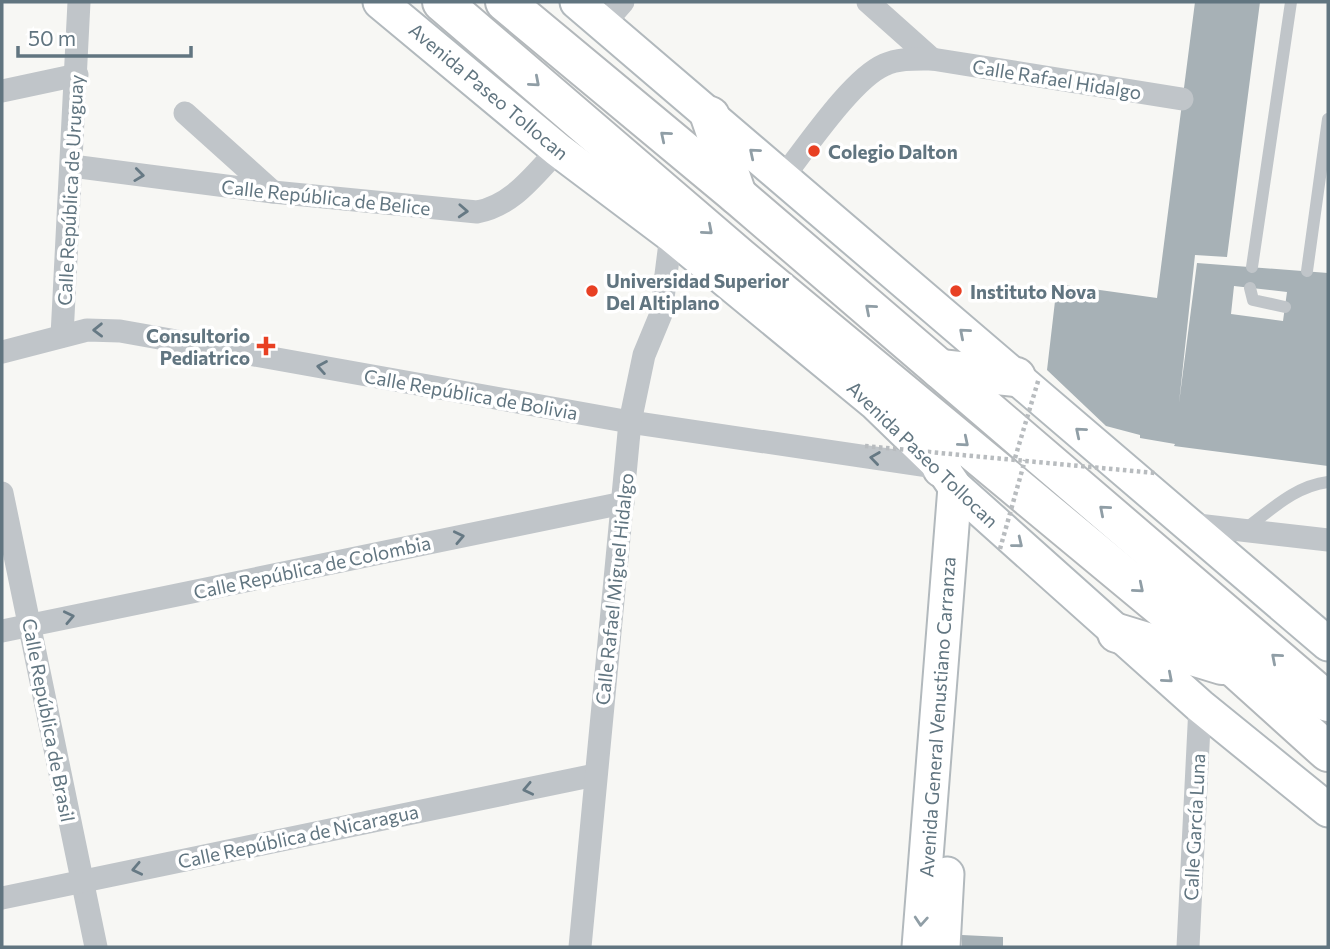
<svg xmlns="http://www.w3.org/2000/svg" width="1330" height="949" viewBox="0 0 1330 949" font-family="Commissioner,sans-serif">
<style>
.building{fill:#a7b1b6;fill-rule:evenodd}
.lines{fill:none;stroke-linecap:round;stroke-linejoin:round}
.secondary-casing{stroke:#b2b9bd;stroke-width:37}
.highway-casing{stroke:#b3b8bb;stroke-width:42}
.lane{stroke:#c0c5c9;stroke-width:12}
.street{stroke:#c0c5c9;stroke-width:23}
.secondary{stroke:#fff;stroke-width:33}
.highway{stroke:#fff;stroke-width:38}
.path-bridge{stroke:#b8bcbf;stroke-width:4.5;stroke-dasharray:3.5 3.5;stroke-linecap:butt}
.oneway{stroke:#909ea6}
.oneway2{stroke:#667984}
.poi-dot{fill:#e84023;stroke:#fff;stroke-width:2.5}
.labels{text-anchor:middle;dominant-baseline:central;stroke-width:7;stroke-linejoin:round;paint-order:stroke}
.street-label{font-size:19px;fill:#617580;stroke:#fff}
.poi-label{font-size:19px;font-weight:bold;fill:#617580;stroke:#fff;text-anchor:start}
</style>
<rect width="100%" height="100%" fill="#f7f7f4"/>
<!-- building -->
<g class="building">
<path d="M1195 2H1260L1227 257 1195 255 1179 403 1197 263 1328 273V466L1174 446 1175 444 1140 438V435L1106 426 1047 370 1057 284 1157 298ZM1234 286 1287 292 1283 321 1231 314Z"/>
<polygon points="962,935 1003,937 1003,947 962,947"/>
</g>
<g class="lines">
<defs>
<g id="secondary">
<polyline points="380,2 558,150 671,235 875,403 942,468 955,487 1200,706 1328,810"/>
<polyline points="577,2 1328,644"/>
<polyline points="919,947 955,487"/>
<polyline points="943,947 947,874"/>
</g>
<g id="highway">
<polyline points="442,2 739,257 1237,670 1328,752"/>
<polyline points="505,2 737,195 1328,702"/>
<polyline points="710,116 737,195"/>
<polyline points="940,369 1016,377"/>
<polyline points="915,406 942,468"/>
<polyline points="1117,633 1222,665"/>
</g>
</defs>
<!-- secondary casing -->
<use href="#secondary" class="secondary-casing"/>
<!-- highway casing -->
<use href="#highway" class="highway-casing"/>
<!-- lane -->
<g class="lane">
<polyline points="1252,267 1291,2"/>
<polyline points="1307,271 1328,119"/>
<polyline points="1250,288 1253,300 1285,307"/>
<path d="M1245 529C1271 510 1295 486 1328 482"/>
</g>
<!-- street -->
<g class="street">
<polyline points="868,2 932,59"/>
<polyline points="603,25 623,2"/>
<polyline points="2,91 77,75"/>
<polyline points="185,113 273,192"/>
<path d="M72 166 273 192 477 212C513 205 533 176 558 150"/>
<path d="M783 177C806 148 852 79 884 65 899 58 916 59 932 59L1182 99"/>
<polyline points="62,336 79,2"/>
<polyline points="2,352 87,330 120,331 630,422 942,468"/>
<polyline points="2,493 96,947"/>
<polyline points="1189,524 1328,540"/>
<polyline points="2,631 623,503"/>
<polyline points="2,898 595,775"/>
<polyline points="580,947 630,422 644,355 661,314 671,235"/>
<polyline points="1188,947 1200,706"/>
</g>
<!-- secondary -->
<use href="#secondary" class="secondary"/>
<!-- highway -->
<use href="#highway" class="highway"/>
<!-- path-bridge -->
<g class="path-bridge">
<polyline points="865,446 1155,473"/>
<polyline points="1015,458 1039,378"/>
<polyline points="1000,549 1025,460"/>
</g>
</g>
<!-- one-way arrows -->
<defs><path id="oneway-chevron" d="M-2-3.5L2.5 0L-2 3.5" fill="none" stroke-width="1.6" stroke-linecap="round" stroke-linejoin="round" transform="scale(1.75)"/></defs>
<g class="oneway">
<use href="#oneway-chevron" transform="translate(535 82) rotate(41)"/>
<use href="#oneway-chevron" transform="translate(665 136) rotate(-140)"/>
<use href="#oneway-chevron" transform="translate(754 153) rotate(-140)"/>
<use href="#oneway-chevron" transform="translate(708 230) rotate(41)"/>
<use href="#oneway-chevron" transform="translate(870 309) rotate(-139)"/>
<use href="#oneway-chevron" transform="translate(964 333) rotate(-139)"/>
<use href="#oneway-chevron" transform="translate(1080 432) rotate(-140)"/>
<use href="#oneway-chevron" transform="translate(964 442) rotate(40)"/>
<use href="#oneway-chevron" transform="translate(1104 510) rotate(-139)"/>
<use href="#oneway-chevron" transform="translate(1018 543) rotate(39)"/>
<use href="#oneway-chevron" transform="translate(1139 588) rotate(40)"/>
<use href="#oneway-chevron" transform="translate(1276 658) rotate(-139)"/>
<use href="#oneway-chevron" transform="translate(1168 678) rotate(41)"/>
<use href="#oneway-chevron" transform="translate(921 921) rotate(94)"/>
</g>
<g class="oneway2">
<use href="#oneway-chevron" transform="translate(139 175) rotate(7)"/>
<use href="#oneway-chevron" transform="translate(463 211) rotate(3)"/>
<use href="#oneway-chevron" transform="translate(98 330) rotate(179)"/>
<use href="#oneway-chevron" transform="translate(322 367) rotate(-170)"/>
<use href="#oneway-chevron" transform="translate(875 458) rotate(-172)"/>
<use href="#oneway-chevron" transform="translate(459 537) rotate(-12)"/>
<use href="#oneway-chevron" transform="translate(69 617) rotate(-12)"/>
<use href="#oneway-chevron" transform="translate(528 789) rotate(168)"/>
<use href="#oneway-chevron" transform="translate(137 869) rotate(168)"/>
</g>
<!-- markers -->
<g class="poi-dot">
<circle cx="814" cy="151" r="7"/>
<circle cx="592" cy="291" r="7"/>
<circle cx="956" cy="291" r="7"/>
<path d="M262.5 335.5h7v7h7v7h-7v7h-7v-7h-7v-7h7z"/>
</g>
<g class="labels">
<!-- street labels -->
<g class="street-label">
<text transform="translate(1057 79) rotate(9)">Calle Rafael Hidalgo</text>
<text transform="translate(489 91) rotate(40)">Avenida Paseo Tollocan</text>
<text transform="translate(70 190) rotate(-87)">Calle República de Uruguay</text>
<text transform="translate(326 197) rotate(6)">Calle República de Belice</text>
<text transform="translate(471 394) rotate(10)">Calle República de Bolivia</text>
<text transform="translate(923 454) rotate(44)">Avenida Paseo Tollocan</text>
<text transform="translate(312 567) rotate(-12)">Calle República de Colombia</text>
<text transform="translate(614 589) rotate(-84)">Calle Rafael Miguel Hidalgo</text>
<text transform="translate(937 717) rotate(-86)">Avenida General Venustiano Carranza</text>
<text transform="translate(49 720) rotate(79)">Calle República de Brasil</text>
<text transform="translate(1194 827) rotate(-87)">Calle García Luna</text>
<text transform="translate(298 836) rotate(-12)">Calle República de Nicaragua</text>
</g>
<!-- poi labels -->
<g class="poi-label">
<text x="828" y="151">Colegio Dalton</text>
<text x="606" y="280">Universidad Superior<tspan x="606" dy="22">Del Altiplano</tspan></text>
<text x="970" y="291">Instituto Nova</text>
<text x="250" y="335" text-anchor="end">Consultorio<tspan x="250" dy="22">Pediatrico</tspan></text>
</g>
</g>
<!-- border -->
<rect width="1330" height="949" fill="none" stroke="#617580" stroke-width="7"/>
<!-- scale -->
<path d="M18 46v10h173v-10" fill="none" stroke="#617580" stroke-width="3.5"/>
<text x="28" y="46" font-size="21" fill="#617580" stroke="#ffffff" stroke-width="5" paint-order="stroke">50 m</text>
</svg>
